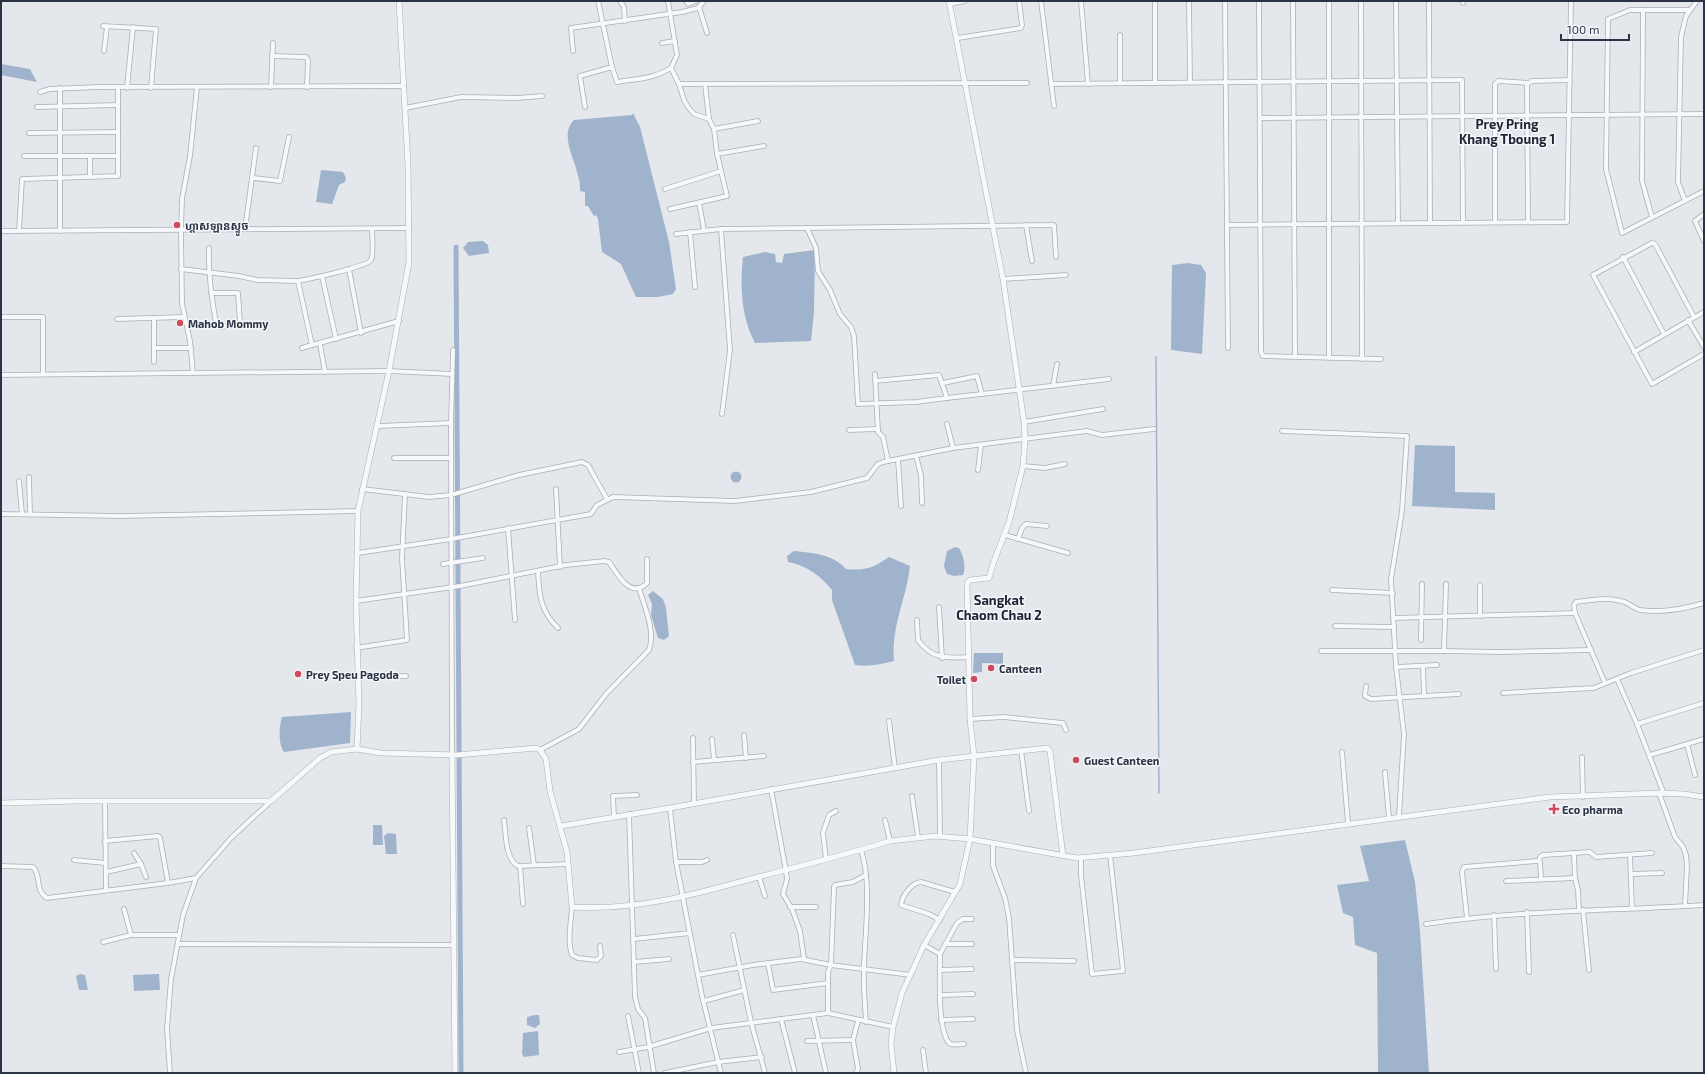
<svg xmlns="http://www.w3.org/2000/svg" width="1705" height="1074" viewBox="0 0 1705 1074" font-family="'Exo 2','Noto Sans Khmer',sans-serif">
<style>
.water{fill:#9fb4cc}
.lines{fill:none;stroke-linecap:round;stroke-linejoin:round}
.stream{stroke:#9fb4cc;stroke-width:1.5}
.canal{stroke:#9fb4cc;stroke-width:5}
.minor-casing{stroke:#a9aeb7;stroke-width:5.5}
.tertiary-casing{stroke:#a9aeb7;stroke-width:6}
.minor{stroke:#f7f8fa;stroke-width:4}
.tertiary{stroke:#f7f8fa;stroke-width:5}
.poi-dot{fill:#d1495b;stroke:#f4f6f9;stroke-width:1.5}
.labels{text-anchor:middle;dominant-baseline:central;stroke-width:3;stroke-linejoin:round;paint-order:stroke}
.poi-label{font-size:11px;font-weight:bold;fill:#2b3445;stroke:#f4f6f9;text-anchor:start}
.quarter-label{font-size:13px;font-weight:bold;fill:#1d2536;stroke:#f4f6f9}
</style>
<rect width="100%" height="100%" fill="#e4e7ec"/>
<!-- water -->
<g class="water">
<polygon points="1,64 30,69 37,82 1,75"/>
<path d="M633 113 640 127 669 242 676 289 673 294 658 297H636L621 264 602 252 598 219 596 215 594 216 588 206H585V192L580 191C580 186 580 181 578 176 575 159 559 135 574 120L632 115Z"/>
<polygon points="321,170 343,172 346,178 345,182 339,185 332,204 316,202"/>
<polygon points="483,241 488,245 489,253 469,256 463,248 468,242"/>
<path d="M815 250 814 312 811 341 755 343C741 317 740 286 743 257L765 252 775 254 776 262 782 263 784 254Z"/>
<polygon points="1188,263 1201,265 1206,273 1202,354 1171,350 1172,265"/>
<polygon points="1415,445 1455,446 1455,492 1495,493 1495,510 1412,506"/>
<circle cx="736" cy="477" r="5.5"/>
<path d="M955 547 959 548C964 557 966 566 963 575L954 576 947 574 944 566 947 551Z"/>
<path d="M794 551C812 553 833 554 846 569 865 571 873 568 889 557L910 566C906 601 891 625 894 661 881 664 869 667 855 665L832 600V590C821 576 806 565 788 562L787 556Z"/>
<polygon points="653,591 663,599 666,608 669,636 664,640 658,638 651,615 652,604 648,595"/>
<polygon points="974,653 1003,653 1003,664 982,663 982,672 973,673"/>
<path d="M351 712 350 743 284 752C278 745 279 726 282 717Z"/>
<polygon points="373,825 382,825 383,845 373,845"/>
<polygon points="388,833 396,834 397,854 386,854 384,836"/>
<polygon points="1405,840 1415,882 1420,931 1429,1073 1378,1072 1377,953 1355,945 1353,917 1343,913 1337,885 1369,881 1360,846"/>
<polygon points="80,974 85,975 88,990 79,990 76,976"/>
<polygon points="159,974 160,990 134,991 133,975"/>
<polygon points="535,1015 539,1015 540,1024 535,1028 527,1025 527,1017"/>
<polygon points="538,1031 539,1055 524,1057 522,1054 523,1033"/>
</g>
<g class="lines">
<!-- stream -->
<polyline class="stream" points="1156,357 1159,793"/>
<!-- canal -->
<polyline class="canal" points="456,247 461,1073"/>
<defs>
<g id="minor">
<path d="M598 1 612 67 617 82C639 78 651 80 671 68L677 55 668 1"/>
<polyline points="620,1 624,7 625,21"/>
<polyline points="686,1 688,4 696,1"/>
<polyline points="1041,1 1054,106"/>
<polyline points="1081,1 1088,84"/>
<polyline points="1155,1 1155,83"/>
<polyline points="1189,1 1190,82"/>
<polyline points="1225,1 1228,348"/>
<polyline points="1259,1 1261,352 1263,356 1381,359"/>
<polyline points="1293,1 1295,356"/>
<polyline points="1329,1 1329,358"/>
<polyline points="1361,1 1362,359"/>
<polyline points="1396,1 1398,223"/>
<polyline points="1429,1 1430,223"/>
<polyline points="1463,1 1463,3"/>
<polyline points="950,4 965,1"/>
<polyline points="699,7 707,33"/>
<polyline points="1643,10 1642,181 1652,217"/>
<polyline points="1690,10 1630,10 1608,19 1606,169 1622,233 1704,191"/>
<polyline points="103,26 156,29 151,88"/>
<polyline points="1120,35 1120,83"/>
<polyline points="958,38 1021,28 1022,25 1019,1"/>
<polyline points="662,43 675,41"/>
<polyline points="104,51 107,27"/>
<polyline points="573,51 571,28 682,12 698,8 704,1"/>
<polyline points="272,56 306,57 308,60 307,87"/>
<polyline points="671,68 679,84 1027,83"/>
<polyline points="705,84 709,119"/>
<polyline points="1051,84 1462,80 1463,222"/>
<polyline points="271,87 273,43"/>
<polyline points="60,88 60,231"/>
<polyline points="127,88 133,27"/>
<polyline points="40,92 50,89 99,87 404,86"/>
<polyline points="37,107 118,105"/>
<polyline points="585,107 580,76 612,67"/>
<polyline points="405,108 461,97 517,98 542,96"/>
<polyline points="1260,118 1704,114"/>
<polyline points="714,129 758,121"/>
<polyline points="29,133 118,132"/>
<polyline points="717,154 764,146"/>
<polyline points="24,156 118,156"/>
<polyline points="90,176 90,156"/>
<polyline points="253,178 280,181 289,137"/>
<polyline points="665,189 721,171"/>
<polyline points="1685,201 1678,182 1681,37 1686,16 1697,1"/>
<polyline points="699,203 704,230"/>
<polyline points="670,209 727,196 717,154 714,129 709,119 694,114 688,107 684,100 679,84"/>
<polyline points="1704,214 1695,221 1704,241"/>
<polyline points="1495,222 1495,84 1498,81 1528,83"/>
<polyline points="1528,222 1527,84 1532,81 1570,80"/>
<polyline points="1026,225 1032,261"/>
<polyline points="1227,225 1567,222 1571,1"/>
<polyline points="807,228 816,248 818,271 830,290 840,314 851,327 854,336 858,404 916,402 947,398"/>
<polyline points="245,229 256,148"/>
<path d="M372 229C372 235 374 256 371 260 366 267 309 279 298 281L312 345 399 321"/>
<polyline points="721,229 730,350 722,414"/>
<polyline points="1,231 409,228"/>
<polyline points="19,231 22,179 118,176 118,88"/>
<polyline points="690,232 695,287"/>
<polyline points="676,234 721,229 1054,225 1056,257"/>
<path d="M209 248C208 274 212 298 216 324L220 327 239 325 240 323 238 293H211"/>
<polyline points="1623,257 1664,334"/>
<polyline points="181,269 239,276 257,280 298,281"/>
<polyline points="349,269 361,333"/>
<polyline points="322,276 336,339"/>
<polyline points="1003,279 1066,275"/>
<polyline points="1,317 43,317 43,374"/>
<polyline points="1694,317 1655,244 1652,243 1593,275 1652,384 1704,354"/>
<polyline points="154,318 154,362"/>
<polyline points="117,319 184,317"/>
<polyline points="1688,320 1704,347"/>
<polyline points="320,344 325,372"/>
<polyline points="154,348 191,348"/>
<polyline points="302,348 312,345"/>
<polyline points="1634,352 1704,312"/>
<polyline points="193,373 190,341 182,304 181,230 182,199 190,156 197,87"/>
<polyline points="875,374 878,432 883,437 888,461"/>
<polyline points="1,375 389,371 452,374"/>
<polyline points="875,381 939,375 947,398 1109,379"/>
<polyline points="943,383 977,376 982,394"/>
<polyline points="1053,386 1057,364"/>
<polyline points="1024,422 1103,409"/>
<polyline points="451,423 453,350"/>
<polyline points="947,424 953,448"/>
<polyline points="378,426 451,423 452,755"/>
<polyline points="849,430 878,429"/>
<polyline points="1282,431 1407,436 1402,511 1391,579 1396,667 1404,734 1399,816"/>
<polyline points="916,456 921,475 922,503"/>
<polyline points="394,458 451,458"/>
<polyline points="898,459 901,506"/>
<polyline points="1023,466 1045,468 1065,464"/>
<polyline points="978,470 981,445"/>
<polyline points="29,477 30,514"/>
<polyline points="19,481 22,514"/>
<polyline points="362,489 429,497 451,495 519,475 582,462 588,465 607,499"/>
<polyline points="556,489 560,567"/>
<polyline points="1,514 120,516 358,511"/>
<polyline points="508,528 515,620"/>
<polyline points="1005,535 1068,553"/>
<polyline points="1018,539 1022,528 1026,524 1047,526"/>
<polyline points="358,553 451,539 591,514 597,505 613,497 735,501 811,492 867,478 878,464 883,462 953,448 1087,431 1102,435 1154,429"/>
<polyline points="443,564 483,558"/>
<path d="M538 571C539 594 540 611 558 628"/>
<polyline points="1480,585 1480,616"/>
<polyline points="1332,590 1393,593"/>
<path d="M356 601 460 586 566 565 604 561 609 562C617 573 630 600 647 583V559"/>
<polyline points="939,607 942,658"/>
<polyline points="1575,613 1605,683"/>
<path d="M1393 618 1575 613 1574 605 1576 602C1590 600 1607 597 1621 601 1628 602 1633 608 1640 610 1661 613 1684 609 1704 603"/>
<path d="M917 620 918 640C932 660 948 658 969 657"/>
<polyline points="1335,626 1394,627"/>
<polyline points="1421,640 1422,584"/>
<polyline points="356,648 407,640 402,558 405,495"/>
<polyline points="1321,651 1444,651 1501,652 1591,650"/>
<polyline points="1444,651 1446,584"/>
<polyline points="1423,666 1424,695"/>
<polyline points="1396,667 1437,665"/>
<polyline points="357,674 381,677 406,676"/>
<polyline points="1617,679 1637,724 1664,794"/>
<polyline points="1366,686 1365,696 1371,699 1459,694"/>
<polyline points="1503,693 1594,688 1631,673 1704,650"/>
<polyline points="970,719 1004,717 1063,723 1066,730"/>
<polyline points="889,721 895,768"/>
<polyline points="1637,724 1704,703"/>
<polyline points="744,735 746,758"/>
<polyline points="693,738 694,804"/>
<polyline points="712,739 714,760"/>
<polyline points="1687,744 1695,775"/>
<path d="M540 750 579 729 606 694 649 650C656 631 644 606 639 588"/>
<polyline points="1021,750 1029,811"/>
<polyline points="1342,752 1348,823"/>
<polyline points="1650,755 1704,739"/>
<polyline points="1582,757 1583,797"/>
<polyline points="939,760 940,836"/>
<polyline points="693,762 764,756"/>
<polyline points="1385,772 1389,818"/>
<polyline points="771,789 786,871 787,879 783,894 792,909 800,931 804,959"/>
<polyline points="1659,793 1675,837 1683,847 1686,855 1687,866 1685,906"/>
<polyline points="912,796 918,837"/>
<polyline points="105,801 106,889"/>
<polyline points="670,808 676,862 702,996 721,1073"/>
<polyline points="629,814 635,997 638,1009 645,1018 654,1073"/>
<polyline points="614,817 613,796 637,795"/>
<path d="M504 820C506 834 505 859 518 866L568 864"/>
<polyline points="885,820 890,841"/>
<polyline points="529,828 534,865"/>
<polyline points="105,841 158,836 160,838 168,883"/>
<polyline points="993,843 993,866 1005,898 1009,918 1017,1030 1026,1073"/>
<path d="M861 850C872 882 865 933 864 966 863 985 865 1003 866 1022"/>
<polyline points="1574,854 1575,878"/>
<polyline points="1630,855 1632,908"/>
<polyline points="1081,858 1081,875 1092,974 1123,971 1110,855"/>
<polyline points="826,859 823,833 829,815 836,811"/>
<polyline points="74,860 105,863"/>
<polyline points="1539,861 1540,857 1543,855 1590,852 1596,857 1652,853"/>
<polyline points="676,862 702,862 707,860"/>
<polyline points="141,864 146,877"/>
<path d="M1 866 33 867C42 876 34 890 47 898L168 883 196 878"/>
<polyline points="520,866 523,904"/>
<polyline points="106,872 141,864 134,853"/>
<polyline points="1632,874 1662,873"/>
<polyline points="759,877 765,896"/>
<polyline points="1506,881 1575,878 1578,890 1579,910"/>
<path d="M572 907C571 923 567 940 572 955L578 958 597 960 601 956 600 946"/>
<polyline points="790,907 816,907"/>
<polyline points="124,909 131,935"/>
<polyline points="1583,910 1589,970"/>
<polyline points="1527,912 1529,972"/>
<polyline points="1494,915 1496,969"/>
<polyline points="1467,918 1462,872 1464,867 1537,861 1540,862 1541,878"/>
<path d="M940 920 929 914 901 905C902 896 911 883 921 882L955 892"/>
<path d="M1426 924C1519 910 1611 911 1704 905"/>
<polyline points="733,935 751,1022 765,1073"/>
<polyline points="634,939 690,933"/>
<polyline points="103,942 131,935 179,935"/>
<polyline points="178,944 454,945"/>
<polyline points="945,944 972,944"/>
<path d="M924 945 940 954C940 973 937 1029 949 1043 952 1046 960 1044 964 1044"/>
<polyline points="940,954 957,923 963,919 972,919"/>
<polyline points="1013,960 1074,961"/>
<polyline points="634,962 669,959"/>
<polyline points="768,963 773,990 828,983"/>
<polyline points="940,970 972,969"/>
<polyline points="698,975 753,965 801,959 831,965 911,975"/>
<polyline points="941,995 973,994"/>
<polyline points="704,1001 744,990"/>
<polyline points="828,1013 828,972 831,965 834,887 835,885 853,882 866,875"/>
<polyline points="813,1015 826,1073"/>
<polyline points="628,1016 639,1073"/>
<polyline points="781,1019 795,1073"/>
<polyline points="941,1020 973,1019"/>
<polyline points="807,1041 853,1040"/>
<polyline points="923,1050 926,1073"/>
<polyline points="619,1052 648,1047 711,1028 828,1013 893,1027"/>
<polyline points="170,1073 167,1029 171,979 183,915 196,878 232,837 271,801"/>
<polyline points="665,1073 718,1062 762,1057"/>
<polyline points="856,1073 858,1069 853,1040 858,1021"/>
</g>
<g id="tertiary">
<polyline points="357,749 359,704 356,601 358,511 389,371 409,262 408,165 399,1"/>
<polyline points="452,755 455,1073"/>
<path d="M1 803 78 801H271L320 758 331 752 357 749 381 753 457 755 536 748 540 750 546 759 550 791 567 852 572 907C636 911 697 894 758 877 802 866 847 854 890 841L935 836 970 839 1077 858 1134 853 1550 797 1659 793 1684 794 1704 797"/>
<polyline points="561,826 670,808 939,760 1047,748 1050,751 1063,856"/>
<polyline points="894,1073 891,1043 893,1027 902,993 924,945 960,884 970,839 974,756 970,719 967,583 970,580 989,578 993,564 1009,522 1023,466 1025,439 1024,422 1003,279 949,1"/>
</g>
</defs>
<!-- minor casing -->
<use href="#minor" class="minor-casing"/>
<!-- tertiary casing -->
<use href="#tertiary" class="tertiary-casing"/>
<!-- minor -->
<use href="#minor" class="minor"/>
<!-- tertiary -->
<use href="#tertiary" class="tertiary"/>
</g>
<!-- markers -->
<g class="poi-dot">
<circle cx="177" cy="225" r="4"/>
<circle cx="180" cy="323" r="4"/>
<circle cx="991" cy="668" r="4"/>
<circle cx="298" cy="674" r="4"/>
<circle cx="974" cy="679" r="4"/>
<circle cx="1076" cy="760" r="4"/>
<path d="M1552 803h4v4h4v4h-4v4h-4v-4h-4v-4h4z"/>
</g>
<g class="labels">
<!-- poi labels -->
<g class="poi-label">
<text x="185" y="225">ហ្គាសឡានស្ទូច</text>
<text x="188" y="323">Mahob Mommy</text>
<text x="999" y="668">Canteen</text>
<text x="306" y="674">Prey Speu Pagoda</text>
<text x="966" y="679" text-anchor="end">Toilet</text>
<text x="1084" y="760">Guest Canteen</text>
<text x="1562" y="809">Eco pharma</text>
</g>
<!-- quarter labels -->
<g class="quarter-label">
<text x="1507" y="124">Prey Pring<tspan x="1507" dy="15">Khang Tboung 1</tspan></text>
<text x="999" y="600">Sangkat<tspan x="999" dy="15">Chaom Chau 2</tspan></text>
</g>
</g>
<!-- border -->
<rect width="1705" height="1074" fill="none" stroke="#2b3445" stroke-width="4"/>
<!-- scale -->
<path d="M1561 34v6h68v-6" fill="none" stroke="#2b3445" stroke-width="2"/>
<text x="1567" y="34" font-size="12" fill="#2b3445" stroke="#f4f6f9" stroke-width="3" paint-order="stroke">100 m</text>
</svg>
